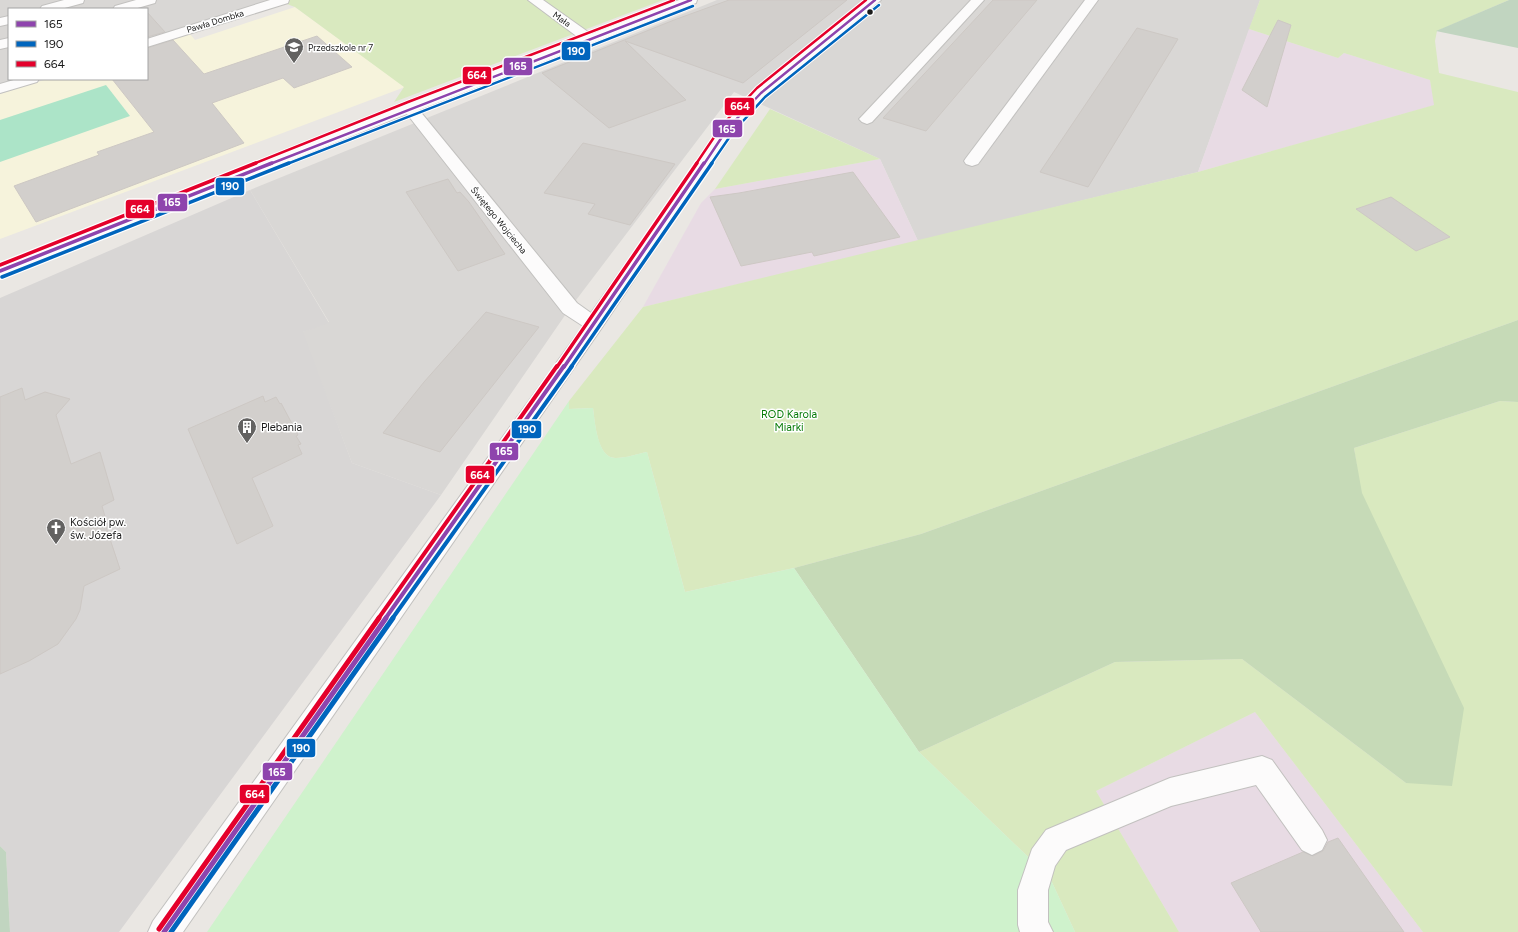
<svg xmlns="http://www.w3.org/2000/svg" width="1518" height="932" viewBox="0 0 1518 932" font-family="Figtree,sans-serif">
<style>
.residential{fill:#d9d7d5}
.industrial{fill:#e8dbe4}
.education{fill:#f6f3dc}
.religious{fill:#d8d6d5}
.grass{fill:#d9e9bf}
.forest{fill:#c6dab7}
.cemetery{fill:#c1d5c0}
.park{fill:#cff2cc}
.pitch{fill:#ace4c8}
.building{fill:#d2cfcc;stroke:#cdc8c4}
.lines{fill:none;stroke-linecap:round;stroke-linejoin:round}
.minor-casing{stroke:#c2c1bf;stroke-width:2}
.minor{fill:#fcfbfb;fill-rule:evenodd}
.bus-1-far3-casing{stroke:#fff;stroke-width:4.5}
.bus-1-far2-casing{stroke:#fff;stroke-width:6}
.bus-1-far1-casing{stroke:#fff;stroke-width:7}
.bus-1-casing{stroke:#fff;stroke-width:8}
.bus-2-far3-casing{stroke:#fff;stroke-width:4.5}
.bus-2-far2-casing{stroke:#fff;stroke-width:6}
.bus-2-far1-casing{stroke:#fff;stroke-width:7}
.bus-2-casing{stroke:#fff;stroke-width:8}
.bus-3-far3-casing{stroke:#fff;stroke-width:4.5}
.bus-3-far2-casing{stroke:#fff;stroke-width:6}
.bus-3-far1-casing{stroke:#fff;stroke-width:7}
.bus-3-casing{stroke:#fff;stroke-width:8}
.bus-1-far3{stroke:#8e44ad;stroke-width:2.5}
.bus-1-far2{stroke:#8e44ad;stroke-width:3.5}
.bus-1-far1{stroke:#8e44ad;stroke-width:4}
.bus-1{stroke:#8e44ad;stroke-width:5}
.bus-2-far3{stroke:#0065bd;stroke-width:2.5}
.bus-2-far2{stroke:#0065bd;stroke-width:3.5}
.bus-2-far1{stroke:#0065bd;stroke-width:4}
.bus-2{stroke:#0065bd;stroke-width:5}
.bus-3-far3{stroke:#e4002b;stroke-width:2.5}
.bus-3-far2{stroke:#e4002b;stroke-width:3.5}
.bus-3-far1{stroke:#e4002b;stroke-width:4}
.bus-3{stroke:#e4002b;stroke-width:5}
.bus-dot{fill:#1b1b1b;stroke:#fff;stroke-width:1.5}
.labels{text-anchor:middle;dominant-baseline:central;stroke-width:3;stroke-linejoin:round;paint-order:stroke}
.far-street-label{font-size:9px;fill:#1b1b1b;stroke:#fff}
.far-poi-label{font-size:9px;fill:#1b1b1b;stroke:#fff;text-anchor:start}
.park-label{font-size:11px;fill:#077c08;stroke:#fff}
.poi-label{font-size:11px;fill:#1b1b1b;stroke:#fff;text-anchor:start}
.line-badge{stroke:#fff;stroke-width:1.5}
.badge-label{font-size:11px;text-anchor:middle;font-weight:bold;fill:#fff}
</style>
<rect width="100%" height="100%" fill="#eae7e3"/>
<!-- residential -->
<g class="residential">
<polygon points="0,0 271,0 147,39 147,9 9,9 9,79 18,79 0,85"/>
<polygon points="717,0 1260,0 1198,172 918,241 880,159 734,92 570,308 441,495 352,463 302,332 329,322 250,190"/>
</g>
<!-- industrial -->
<g class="industrial">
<polygon points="1249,29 1338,58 1344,53 1430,80 1435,105 1198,172"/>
<polygon points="880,159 918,241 643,307 701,203 715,189"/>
<polygon points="1255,712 1423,932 1179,932 1096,791"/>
</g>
<!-- education -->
<polygon class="education" points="295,7 405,87 0,239 0,94 47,79 147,79 147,48 190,34 195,40"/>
<!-- religious -->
<polygon class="religious" points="250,190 329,323 303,332 352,463 441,495 119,932 10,932 6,852 0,846 0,298"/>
<!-- grass -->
<g class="grass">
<polygon points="276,0 663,0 394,102 404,87 295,7"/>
<path d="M1260 0H1509L1437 31 1435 41 1439 73 1518 92V320L921 534 794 568 685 592 647 452C637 454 626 458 616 458 597 459 595 422 593 408L569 409V401L643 307 1198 172 1434 105 1430 80 1344 53 1338 58 1249 29Z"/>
<polygon points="770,109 880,159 715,189"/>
<polygon points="1500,401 1518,402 1518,932 1423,932 1255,712 1096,791 1179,932 1075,932 1050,878 919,752 1115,662 1242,659 1406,783 1354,448"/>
</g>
<!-- forest -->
<polygon class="forest" points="1518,320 1518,402 1500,401 1354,448 1362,493 1464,708 1452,786 1406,783 1242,659 1115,662 919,752 794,568 921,534"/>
<!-- cemetery -->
<g class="cemetery">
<polygon points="1509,0 1518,0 1518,48 1436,31"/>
<polygon points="0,846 6,852 10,932 0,932"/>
</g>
<!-- park -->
<path class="park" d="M569 401V409L593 408C595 421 597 459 616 458 626 458 637 454 647 452L685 592 794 568 919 752 1050 878 1075 932H207Z"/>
<!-- pitch -->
<polygon class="pitch" points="106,85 130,116 0,162 0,120"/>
<!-- building -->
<g class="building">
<polygon points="729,0 847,0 743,83 625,41 686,100 609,128 542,73 674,20"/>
<polygon points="993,0 1037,0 926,131 883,118"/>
<polygon points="147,12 165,32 147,37"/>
<polygon points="1278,20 1291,25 1267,107 1242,90"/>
<polygon points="1137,28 1178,39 1088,187 1040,172"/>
<polygon points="317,36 352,67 294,88 283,78 212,103 244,143 36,222 14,186 99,155 97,152 154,132 112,79 147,79 147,48 173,40 204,74"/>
<polygon points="583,143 675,164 630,225 588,214 595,204 544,193"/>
<polygon points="853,172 900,237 814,256 812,252 741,266 710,197 739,193"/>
<polygon points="448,179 457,193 460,192 469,202 505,254 458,271 406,192"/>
<polygon points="1391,197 1450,237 1416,251 1356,209"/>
<polygon points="486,312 539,327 440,452 383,433 424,382"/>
<polygon points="22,388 25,400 45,392 70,399 56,415 71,464 100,452 114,500 102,506 106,520 104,521 120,569 84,586 80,610 76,619 58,644 29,661 0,674 0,397"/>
<polygon points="263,396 265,402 276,397 280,404 281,403 298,435 296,436 301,444 298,445 302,454 252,478 273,526 237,544 188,429"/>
<polygon points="1338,838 1404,932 1261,932 1231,883 1303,852 1313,856 1323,851 1328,842"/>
</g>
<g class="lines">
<defs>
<g id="minor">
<polygon points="64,0 84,0 83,3 61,9 40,9 42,6"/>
<polygon points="136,0 156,0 155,3 134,9 113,9 115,6"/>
<polygon points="270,0 289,0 288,3 147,47 147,39"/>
<polygon points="528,0 543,0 591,34 679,0 697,0 696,3 419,110 577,303 591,313 723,125 756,90 867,0 881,0 766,96 734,131 601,329 183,932 148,932 153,921 583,326 563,313 407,114 0,277 0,264 405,105 579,38"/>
<polygon points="971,0 984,0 872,122 867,124 862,122 859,119 862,116"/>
<polygon points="1085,0 1098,0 978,164 972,166 966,164 964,161 966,158"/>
<polygon points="9,16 9,24 0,26 0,18"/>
<polygon points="9,38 9,47 0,49 0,40"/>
<polygon points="17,79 39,79 37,82 0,93 0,84"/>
<polygon points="1262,756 1272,760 1322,830 1327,840 1322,850 1312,855 1302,850 1256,785 1171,806 1066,850 1055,866 1048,890 1048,922 1053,932 1020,932 1018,925 1018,890 1032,849 1046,830 1170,778"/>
</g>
</defs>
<!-- minor casing -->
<use href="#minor" class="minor-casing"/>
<!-- minor -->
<use href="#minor" class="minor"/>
<defs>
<g id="bus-1-far3">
<polyline points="270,164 691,0"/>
<polyline points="704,164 728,128 761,93 875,0"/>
</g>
<g id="bus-1-far2">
<polyline points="0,271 272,163"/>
<polyline points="564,367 704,163"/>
</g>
<polyline id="bus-1-far1" points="385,619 564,366"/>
<polyline id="bus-1" points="164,932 386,618"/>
<g id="bus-2-far3">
<polyline points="287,164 693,6"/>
<polyline points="711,164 733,132 765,97 879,5"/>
</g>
<g id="bus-2-far2">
<polyline points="2,277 289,163"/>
<polyline points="571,367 712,163"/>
</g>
<polyline id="bus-2-far1" points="392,619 572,366"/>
<polyline id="bus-2" points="171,932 393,618"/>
<g id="bus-3-far3">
<polyline points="253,164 408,102 674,0"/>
<polyline points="696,164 723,124 757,88 866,0"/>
</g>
<g id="bus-3-far2">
<polyline points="0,265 256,163"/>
<polyline points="557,367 697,163"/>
</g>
<polyline id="bus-3-far1" points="378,619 557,366"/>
<polyline id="bus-3" points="159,929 379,618"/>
</defs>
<!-- bus-1-far3 casing -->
<use href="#bus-1-far3" class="bus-1-far3-casing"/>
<!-- bus-1-far2 casing -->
<use href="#bus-1-far2" class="bus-1-far2-casing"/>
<!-- bus-1-far1 casing -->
<use href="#bus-1-far1" class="bus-1-far1-casing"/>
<!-- bus-1 casing -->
<use href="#bus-1" class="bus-1-casing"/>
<!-- bus-2-far3 casing -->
<use href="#bus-2-far3" class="bus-2-far3-casing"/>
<!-- bus-2-far2 casing -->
<use href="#bus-2-far2" class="bus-2-far2-casing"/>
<!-- bus-2-far1 casing -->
<use href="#bus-2-far1" class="bus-2-far1-casing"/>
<!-- bus-2 casing -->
<use href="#bus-2" class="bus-2-casing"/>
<!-- bus-3-far3 casing -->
<use href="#bus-3-far3" class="bus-3-far3-casing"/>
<!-- bus-3-far2 casing -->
<use href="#bus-3-far2" class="bus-3-far2-casing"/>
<!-- bus-3-far1 casing -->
<use href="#bus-3-far1" class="bus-3-far1-casing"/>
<!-- bus-3 casing -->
<use href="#bus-3" class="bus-3-casing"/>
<!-- bus-1-far3 -->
<use href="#bus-1-far3" class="bus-1-far3"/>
<!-- bus-1-far2 -->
<use href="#bus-1-far2" class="bus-1-far2"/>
<!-- bus-1-far1 -->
<use href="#bus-1-far1" class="bus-1-far1"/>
<!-- bus-1 -->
<use href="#bus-1" class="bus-1"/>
<!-- bus-2-far3 -->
<use href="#bus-2-far3" class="bus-2-far3"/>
<!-- bus-2-far2 -->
<use href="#bus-2-far2" class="bus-2-far2"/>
<!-- bus-2-far1 -->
<use href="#bus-2-far1" class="bus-2-far1"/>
<!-- bus-2 -->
<use href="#bus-2" class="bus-2"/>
<!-- bus-3-far3 -->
<use href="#bus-3-far3" class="bus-3-far3"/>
<!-- bus-3-far2 -->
<use href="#bus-3-far2" class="bus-3-far2"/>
<!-- bus-3-far1 -->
<use href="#bus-3-far1" class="bus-3-far1"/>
<!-- bus-3 -->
<use href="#bus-3" class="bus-3"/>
</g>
<!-- icons -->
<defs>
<symbol id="school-pin" viewBox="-11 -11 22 30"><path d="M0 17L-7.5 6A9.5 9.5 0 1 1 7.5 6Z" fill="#636261" stroke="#fff"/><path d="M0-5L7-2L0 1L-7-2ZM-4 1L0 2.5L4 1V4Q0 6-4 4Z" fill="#fff"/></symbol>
<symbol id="building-pin" viewBox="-11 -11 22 30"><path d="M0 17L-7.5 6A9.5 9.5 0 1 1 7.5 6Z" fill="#636261" stroke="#fff"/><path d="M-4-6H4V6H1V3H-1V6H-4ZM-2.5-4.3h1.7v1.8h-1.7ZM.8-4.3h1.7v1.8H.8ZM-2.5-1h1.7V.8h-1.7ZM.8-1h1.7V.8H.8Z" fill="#fff"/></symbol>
<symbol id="church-pin" viewBox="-11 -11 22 30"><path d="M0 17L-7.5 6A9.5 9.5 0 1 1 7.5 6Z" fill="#636261" stroke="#fff"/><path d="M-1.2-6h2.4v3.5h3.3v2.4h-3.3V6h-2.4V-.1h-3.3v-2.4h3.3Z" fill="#fff"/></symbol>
</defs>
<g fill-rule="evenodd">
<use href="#school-pin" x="283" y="36" width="22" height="30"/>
<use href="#building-pin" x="236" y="416" width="22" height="30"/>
<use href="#church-pin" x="45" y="517" width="22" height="30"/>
</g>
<!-- markers -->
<circle class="bus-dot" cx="870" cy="12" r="3.5"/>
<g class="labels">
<!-- far-street labels -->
<g class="far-street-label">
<text transform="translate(562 19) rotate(35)">Mała</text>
<text transform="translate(215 21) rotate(-17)">Pawła Dombka</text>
<text transform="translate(499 220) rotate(51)">Świętego Wojciecha</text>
</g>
<!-- far-poi labels -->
<g class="far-poi-label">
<text x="308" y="47">Przedszkole nr 7</text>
</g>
<!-- park labels -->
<g class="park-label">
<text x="789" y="414">ROD Karola<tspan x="789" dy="13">Miarki</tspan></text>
</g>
<!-- poi labels -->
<g class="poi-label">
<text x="261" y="427">Plebania</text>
<text x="70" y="522">Kościół pw.<tspan x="70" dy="13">św. Józefa</tspan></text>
</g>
</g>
<g class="line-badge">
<rect x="561" y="41" width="30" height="20" rx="4" fill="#0065bd"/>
<rect x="503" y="57" width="30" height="19" rx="4" fill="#8e44ad"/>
<rect x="462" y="66" width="30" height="19" rx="4" fill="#e4002b"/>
<rect x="724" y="97" width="31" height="19" rx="4" fill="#e4002b"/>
<rect x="712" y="119" width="31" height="19" rx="4" fill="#8e44ad"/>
<rect x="215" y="177" width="30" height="19" rx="4" fill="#0065bd"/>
<rect x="157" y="193" width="31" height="19" rx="4" fill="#8e44ad"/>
<rect x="125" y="199" width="30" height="20" rx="4" fill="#e4002b"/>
<rect x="511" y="420" width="31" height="19" rx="4" fill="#0065bd"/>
<rect x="489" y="442" width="30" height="19" rx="4" fill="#8e44ad"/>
<rect x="465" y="465" width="30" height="19" rx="4" fill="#e4002b"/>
<rect x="286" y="738" width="30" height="20" rx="4" fill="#0065bd"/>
<rect x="262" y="762" width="31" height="19" rx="4" fill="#8e44ad"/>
<rect x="239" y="784" width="31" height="20" rx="4" fill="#e4002b"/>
</g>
<g class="badge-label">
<text x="576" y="55">190</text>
<text x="518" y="70">165</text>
<text x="477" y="79">664</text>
<text x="740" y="110">664</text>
<text x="727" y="133">165</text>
<text x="230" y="190">190</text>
<text x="172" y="206">165</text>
<text x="140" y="213">664</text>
<text x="527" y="433">190</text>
<text x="504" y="455">165</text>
<text x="480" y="479">664</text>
<text x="301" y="752">190</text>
<text x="277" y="776">165</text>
<text x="255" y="798">664</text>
</g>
<!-- legend -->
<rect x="8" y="8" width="140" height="72" fill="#ffffff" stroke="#a4a4a4"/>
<rect x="16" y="21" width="20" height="6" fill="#8e44ad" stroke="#a4a4a4"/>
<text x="44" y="28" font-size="12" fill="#1b1b1b">165</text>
<rect x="16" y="41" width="20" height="6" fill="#0065bd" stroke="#a4a4a4"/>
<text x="44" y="48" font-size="12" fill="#1b1b1b">190</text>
<rect x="16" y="61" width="20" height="6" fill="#e4002b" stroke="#a4a4a4"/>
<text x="44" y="68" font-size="12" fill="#1b1b1b">664</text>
</svg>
